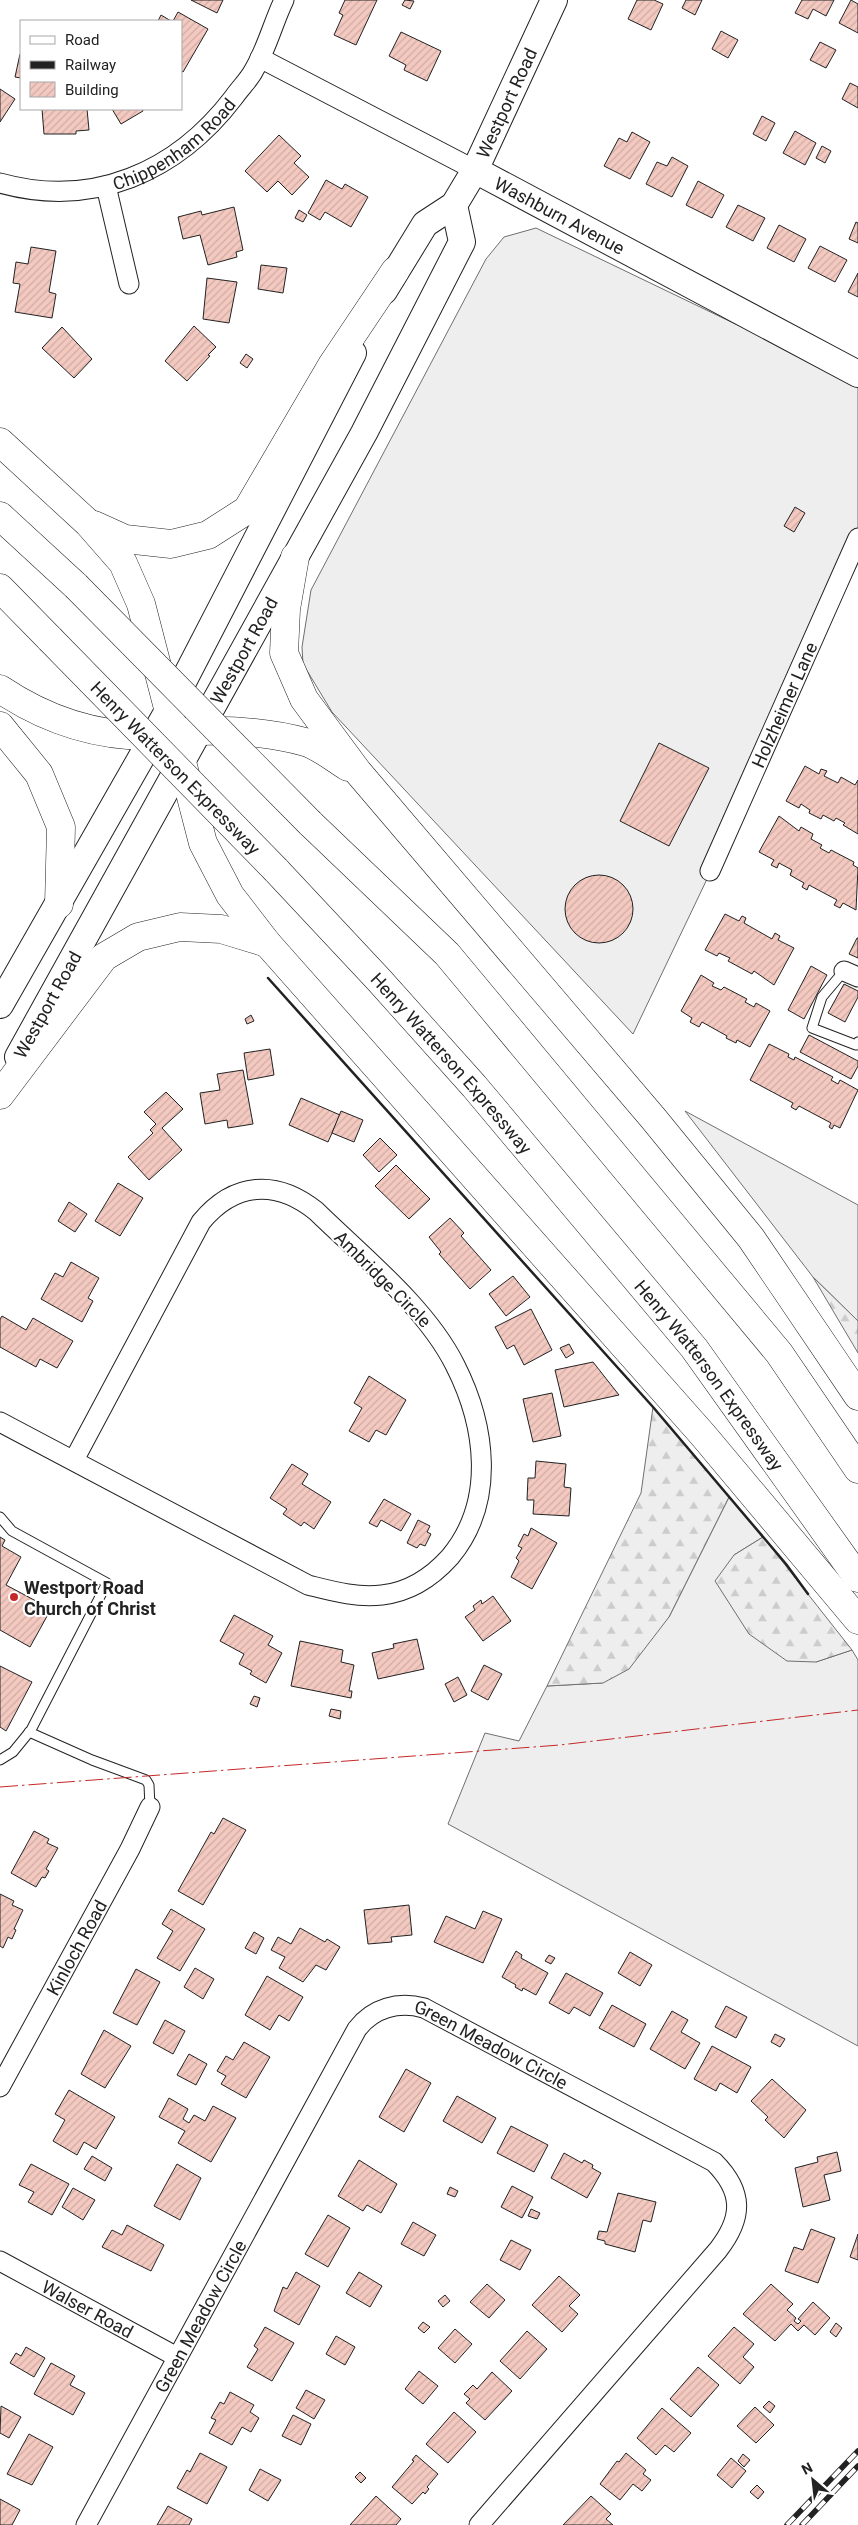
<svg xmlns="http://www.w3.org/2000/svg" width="858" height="2525" viewBox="0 0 858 2525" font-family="Roboto,sans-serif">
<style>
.grass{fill:#eee;stroke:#6f6f6f}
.forest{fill:url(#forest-firs);stroke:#6f6f6f}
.building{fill:url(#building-hatch);stroke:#222}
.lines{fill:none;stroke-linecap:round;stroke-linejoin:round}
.lane-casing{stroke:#222;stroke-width:11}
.street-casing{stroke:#222;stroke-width:21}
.secondary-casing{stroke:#222;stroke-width:28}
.highway-casing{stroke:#222;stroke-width:29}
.lane{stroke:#fff;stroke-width:9}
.street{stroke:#fff;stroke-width:19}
.secondary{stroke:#fff;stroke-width:26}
.highway{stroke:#fff;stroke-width:28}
.rail-casing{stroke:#222;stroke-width:5.5}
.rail{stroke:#fff;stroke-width:4;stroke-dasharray:11;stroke-linecap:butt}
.highway-bridge-casing{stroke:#222;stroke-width:29;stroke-linecap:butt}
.highway-bridge{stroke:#fff;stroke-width:28}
.wall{stroke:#222;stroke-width:2.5}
.power{stroke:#c62828;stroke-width:1;stroke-dasharray:18 4 2.5 4;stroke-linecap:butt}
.poi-dot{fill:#c62828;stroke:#fff;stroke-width:2}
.labels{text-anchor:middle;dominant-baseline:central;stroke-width:4;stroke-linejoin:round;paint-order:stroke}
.street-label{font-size:18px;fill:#222;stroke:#fff}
.poi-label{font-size:18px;font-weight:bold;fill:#222;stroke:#fff;text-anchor:start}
</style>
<defs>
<pattern id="forest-firs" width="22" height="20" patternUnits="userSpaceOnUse" patternTransform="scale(1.25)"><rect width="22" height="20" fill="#eee"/><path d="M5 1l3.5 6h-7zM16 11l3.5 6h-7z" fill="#ccc"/></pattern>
<pattern id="building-hatch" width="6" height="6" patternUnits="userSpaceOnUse" patternTransform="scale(1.25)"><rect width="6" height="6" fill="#f3c9c0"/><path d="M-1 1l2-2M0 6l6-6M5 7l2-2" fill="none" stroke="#d0aca5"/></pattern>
</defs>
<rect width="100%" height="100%" fill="#fff"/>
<!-- grass -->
<g class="grass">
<polygon points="536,228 858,383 858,563 633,1034 332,712 303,664 302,647 311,590 486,259 504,237"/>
<polygon points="685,1111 858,1205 858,1321 813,1277"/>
<polygon points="729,1497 763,1537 734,1555 816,1662 852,1650 858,1660 858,2046 448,1824 485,1733 519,1741 547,1686 602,1683 669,1617"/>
</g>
<!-- forest -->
<g class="forest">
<polygon points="813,1277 858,1321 858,1353"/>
<polygon points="653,1407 729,1497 669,1617 629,1669 603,1683 547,1686 641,1493"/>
<polygon points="763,1537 852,1650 816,1662 787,1661 749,1634 715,1581 734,1555"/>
</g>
<!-- building -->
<g class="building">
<polygon points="191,0 223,0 217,13"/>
<polygon points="345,0 377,0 356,45 334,35 343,15 339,13"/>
<polygon points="405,0 414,1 410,9 402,5"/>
<polygon points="637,0 654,0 663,4 651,30 628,19"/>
<polygon points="686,0 702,0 695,15 682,8"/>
<polygon points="802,0 834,0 826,16 813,9 808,19 795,13"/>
<polygon points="851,0 858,4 858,33 839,23"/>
<polygon points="178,12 208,29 183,72 181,71 181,21 173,21"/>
<polygon points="161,15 171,21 158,21"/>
<polygon points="721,31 738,40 728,58 712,49"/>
<polygon points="401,32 441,51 427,81 404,70 406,65 389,56"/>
<polygon points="820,42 836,50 826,68 810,60"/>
<polygon points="20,54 21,54 21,78 15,77"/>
<polygon points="850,83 858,87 858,108 842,99"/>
<polygon points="0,89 15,99 0,122"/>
<polygon points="42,109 87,109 89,130 76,131 76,134 44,134"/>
<polygon points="112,109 142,109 143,111 121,124"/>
<polygon points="762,116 775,123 766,141 753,134"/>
<polygon points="795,131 816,143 805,165 783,153"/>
<polygon points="632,132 650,142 630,179 604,166 619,138 627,142"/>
<polygon points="279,135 301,156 294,163 309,177 292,195 278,181 267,192 245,171"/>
<polygon points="822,146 831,151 825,163 816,158"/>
<polygon points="672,157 688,166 672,197 646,184 657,162 667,166"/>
<polygon points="326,180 342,189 345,184 368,197 351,227 325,212 320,220 308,213"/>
<polygon points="698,181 724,195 712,218 686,205"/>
<polygon points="738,205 765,218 753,241 726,227"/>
<polygon points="234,207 243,250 236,252 237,257 208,265 200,235 183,239 178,217 201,211 202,215"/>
<polygon points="299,210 307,215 303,222 295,218"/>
<polygon points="856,222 858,223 858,243 849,239"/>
<polygon points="779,225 806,239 794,262 767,248"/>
<polygon points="820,246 847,260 835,282 808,268"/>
<polygon points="31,247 56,251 49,292 56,294 52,318 15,312 20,284 13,283 16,262 28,264"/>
<polygon points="261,265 287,268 283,293 258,289"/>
<polygon points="858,273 858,297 848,292"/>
<polygon points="207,278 237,282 229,323 203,319"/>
<polygon points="194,326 216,347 208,355 210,356 187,381 165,361"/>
<polygon points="62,327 92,359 74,378 42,348"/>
<polygon points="246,354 253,359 247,368 240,363"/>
<polygon points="795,507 805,513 794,532 784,526"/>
<polygon points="659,743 709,768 669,846 620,821"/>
<polygon points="805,766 819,774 821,769 827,771 824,776 838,783 841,777 855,785 858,780 858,834 843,825 845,823 836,818 834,821 823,815 821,819 809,813 810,810 801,804 799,808 786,801"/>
<polygon points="779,816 799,831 801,827 813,834 811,839 822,845 820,848 829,853 831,850 854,862 853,865 858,868 856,910 843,903 840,908 834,905 837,900 809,885 807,890 802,887 804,883 790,875 792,870 779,863 777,868 771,865 774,860 759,852"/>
<circle cx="599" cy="909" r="34"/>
<polygon points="725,914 739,921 742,916 746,918 744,923 772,939 775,933 780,936 778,940 794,948 774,985 754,971 752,974 728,961 730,958 719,953 717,956 705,950"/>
<polygon points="857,938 858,938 858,958 849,954"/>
<polygon points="811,966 827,975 804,1019 788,1010"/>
<polygon points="701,975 714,983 712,986 721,990 724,987 747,999 745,1002 754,1007 756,1003 770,1011 750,1047 737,1040 736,1043 726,1038 727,1036 702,1022 699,1027 690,1022 692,1018 681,1011"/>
<polygon points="844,984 858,991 858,997 845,1022 828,1013"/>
<polygon points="251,1015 254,1021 247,1024 245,1019"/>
<polygon points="809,1035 858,1061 858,1066 851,1079 800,1052"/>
<polygon points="769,1044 789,1054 788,1057 794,1060 795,1057 833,1077 831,1080 838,1084 840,1080 858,1090 840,1128 834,1125 832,1129 829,1127 831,1123 799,1106 796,1110 791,1107 793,1103 750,1080"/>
<polygon points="270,1049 274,1075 248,1080 244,1053"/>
<polygon points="243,1070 253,1124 228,1128 227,1120 205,1124 200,1093 220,1090 217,1074"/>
<polygon points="166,1092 183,1109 162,1128 182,1150 149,1180 128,1157 153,1133 150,1130 156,1124 144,1112"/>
<polygon points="301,1098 340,1115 328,1142 289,1125"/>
<polygon points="341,1111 363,1120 354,1142 332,1133"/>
<polygon points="380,1138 397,1155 379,1172 363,1155"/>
<polygon points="396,1165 430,1199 409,1219 375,1186"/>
<polygon points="118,1183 143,1198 120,1236 95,1221"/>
<polygon points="69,1202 87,1214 75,1232 58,1221"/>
<polygon points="450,1218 464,1233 461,1236 491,1270 470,1289 439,1254 441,1252 429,1237"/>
<polygon points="71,1262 99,1278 88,1298 93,1301 82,1322 41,1299 55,1273 63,1277"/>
<polygon points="513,1276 530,1297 506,1316 489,1294"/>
<polygon points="531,1309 552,1350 524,1365 514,1345 507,1349 495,1327"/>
<polygon points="2,1316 26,1330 33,1318 73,1341 57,1368 40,1359 36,1367 0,1347 0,1319"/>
<polygon points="569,1344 574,1353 566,1358 560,1348"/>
<polygon points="593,1362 619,1395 564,1407 555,1370"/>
<polygon points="369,1376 406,1400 386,1435 376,1430 369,1442 349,1431 362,1408 354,1403"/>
<polygon points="552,1393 561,1436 533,1442 523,1399"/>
<polygon points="536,1461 566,1464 564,1487 571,1488 569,1516 533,1514 534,1500 527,1500 528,1478 535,1478"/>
<polygon points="292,1464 308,1474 302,1484 331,1502 314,1529 304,1522 301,1526 283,1514 287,1509 270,1498"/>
<polygon points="384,1499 411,1514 401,1531 381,1520 377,1527 369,1523"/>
<polygon points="418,1520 430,1526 427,1532 431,1534 425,1546 420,1544 417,1548 407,1543"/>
<polygon points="531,1528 557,1543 532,1589 511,1577 519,1561 516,1558 522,1548 518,1546 524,1534 528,1536"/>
<polygon points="0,1537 5,1540 2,1546 21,1557 6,1585 51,1609 30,1647 0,1630"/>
<polygon points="493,1596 511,1621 483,1641 465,1617 475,1610 473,1606 481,1600 482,1604"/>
<polygon points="234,1615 273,1636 268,1645 282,1653 266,1683 250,1674 252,1671 239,1664 244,1654 220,1641"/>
<polygon points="417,1639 424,1669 378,1679 372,1653 394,1648 393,1644"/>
<polygon points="300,1641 343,1650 341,1662 354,1665 349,1691 352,1691 351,1698 291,1686"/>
<polygon points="484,1665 502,1674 488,1700 471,1691"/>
<polygon points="0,1666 32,1682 6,1731 0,1727"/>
<polygon points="458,1677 467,1695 454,1702 445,1684"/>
<polygon points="254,1696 260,1698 257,1707 250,1704"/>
<polygon points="331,1709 341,1711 340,1719 329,1716"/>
<polygon points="223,1818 246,1830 203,1905 178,1891 211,1832 214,1834"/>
<polygon points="34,1831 49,1839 47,1843 58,1848 46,1869 49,1871 45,1878 42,1877 36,1887 11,1873"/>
<polygon points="0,1894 14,1901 12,1905 23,1910 14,1929 16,1930 12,1939 8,1937 3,1948 0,1946"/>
<polygon points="409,1905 412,1935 391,1937 392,1942 368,1944 364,1910"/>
<polygon points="171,1909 205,1929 180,1971 157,1958 173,1931 162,1924"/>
<polygon points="483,1911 502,1919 483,1963 434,1942 446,1916 475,1929"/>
<polygon points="300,1928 325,1942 327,1939 340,1947 326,1970 316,1965 303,1982 279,1968 285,1957 271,1950 278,1937 291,1944"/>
<polygon points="254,1932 264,1938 256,1954 245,1948"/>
<polygon points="516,1951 522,1955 521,1958 548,1973 536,1995 523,1988 522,1991 515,1987 516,1985 502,1977"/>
<polygon points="630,1952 652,1965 640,1986 618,1973"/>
<polygon points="549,1955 555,1958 551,1964 545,1961"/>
<polygon points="195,1968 214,1979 203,1999 184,1987"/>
<polygon points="136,1969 160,1982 137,2025 113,2013"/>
<polygon points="566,1973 603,1993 590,2016 574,2007 569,2014 549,2003"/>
<polygon points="267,1976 303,1997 289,2021 279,2015 270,2030 245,2015"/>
<polygon points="612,2005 646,2024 634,2047 599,2028"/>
<polygon points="726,2006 747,2017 736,2038 715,2027"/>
<polygon points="672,2011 688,2020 681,2032 700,2043 685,2069 650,2049"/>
<polygon points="165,2020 185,2031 173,2054 153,2043"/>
<polygon points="104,2030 131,2046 105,2088 81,2074"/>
<polygon points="775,2034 785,2039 780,2047 771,2042"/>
<polygon points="244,2042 270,2057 246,2098 221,2084 226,2076 217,2071 226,2056 233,2060"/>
<polygon points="712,2046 751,2067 737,2093 720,2083 716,2091 694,2079"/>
<polygon points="189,2054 207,2064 196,2085 177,2075"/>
<polygon points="406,2069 431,2083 404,2132 379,2117"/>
<polygon points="772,2079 806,2110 784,2138 765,2120 768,2117 751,2101"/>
<polygon points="69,2090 115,2117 96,2149 84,2142 77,2155 53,2141 65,2120 55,2114"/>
<polygon points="457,2096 496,2118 482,2143 443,2121"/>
<polygon points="169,2098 188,2109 183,2119 189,2123 194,2115 205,2121 213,2106 236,2118 211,2162 178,2143 185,2131 159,2117"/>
<polygon points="511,2126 548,2145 534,2172 497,2153"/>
<polygon points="837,2152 841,2171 824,2175 830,2200 803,2207 795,2168 818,2162 817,2157"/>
<polygon points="564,2153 582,2163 584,2160 593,2165 592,2168 601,2173 587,2198 551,2178"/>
<polygon points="92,2156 112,2168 105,2181 84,2169"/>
<polygon points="359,2160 397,2184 381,2213 367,2205 363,2211 338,2196"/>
<polygon points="31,2164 69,2184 52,2215 28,2202 34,2192 19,2185"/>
<polygon points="177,2164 201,2178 180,2220 154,2206"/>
<polygon points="512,2186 533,2197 522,2218 501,2207"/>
<polygon points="450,2187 458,2191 455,2197 447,2194"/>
<polygon points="73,2188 95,2200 83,2220 62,2207"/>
<polygon points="618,2193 656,2202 651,2222 643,2220 635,2252 605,2244 605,2241 597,2239 599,2231 607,2232"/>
<polygon points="531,2209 540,2213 537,2219 528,2216"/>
<polygon points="328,2215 350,2228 328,2267 305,2254"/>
<polygon points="413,2222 436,2235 424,2256 401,2244"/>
<polygon points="127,2225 164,2245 151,2271 102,2247 112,2230 122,2235"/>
<polygon points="811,2229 835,2238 818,2283 785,2271 794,2247 803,2250"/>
<polygon points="858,2234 858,2260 850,2257"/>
<polygon points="511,2240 531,2250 520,2270 500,2260"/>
<polygon points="296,2272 320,2286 299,2325 274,2311 283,2287 287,2289"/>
<polygon points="359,2272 382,2286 370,2307 346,2293"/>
<polygon points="559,2276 580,2295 569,2306 578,2314 562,2332 532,2305"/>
<polygon points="487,2284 505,2300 489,2318 470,2302"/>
<polygon points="771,2284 793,2304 787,2310 796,2318 794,2321 798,2324 801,2321 798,2319 813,2302 830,2318 815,2335 804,2325 798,2331 791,2324 775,2341 743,2314"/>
<polygon points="445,2295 450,2301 443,2307 438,2301"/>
<polygon points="423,2322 430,2327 424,2333 418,2328"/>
<polygon points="836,2323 842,2328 836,2337 830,2332"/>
<polygon points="265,2327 294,2343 272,2381 247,2367 258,2349 254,2346"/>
<polygon points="734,2327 754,2344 743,2357 754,2367 740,2384 708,2356"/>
<polygon points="455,2329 472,2344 455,2363 438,2348"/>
<polygon points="527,2331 547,2349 520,2379 500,2361"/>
<polygon points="336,2336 355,2347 345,2365 326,2354"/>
<polygon points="26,2347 45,2358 34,2377 10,2363 16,2353 21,2356"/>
<polygon points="51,2363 75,2376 70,2385 85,2393 73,2415 34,2394"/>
<polygon points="698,2367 719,2385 691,2417 670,2399"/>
<polygon points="419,2371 438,2386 423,2404 405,2389"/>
<polygon points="492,2372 512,2391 485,2420 466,2403 470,2399 464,2394 473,2385 477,2389"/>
<polygon points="306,2390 325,2400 314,2419 296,2408"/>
<polygon points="230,2392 254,2405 250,2412 259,2418 251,2432 242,2427 232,2445 209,2433 216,2420 211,2418 220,2402 224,2404"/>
<polygon points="769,2401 775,2406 770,2413 763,2407"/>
<polygon points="1,2406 21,2417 9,2438 0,2433"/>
<polygon points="755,2407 774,2425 756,2443 737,2426"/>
<polygon points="662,2408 691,2433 674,2452 665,2445 656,2455 637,2438"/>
<polygon points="454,2412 476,2432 448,2463 426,2444"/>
<polygon points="293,2415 311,2424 301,2445 282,2436"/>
<polygon points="29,2434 53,2447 32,2485 7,2474"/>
<polygon points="200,2453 227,2467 207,2504 177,2488 187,2470 190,2472"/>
<polygon points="626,2453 646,2470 643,2474 651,2480 642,2491 633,2484 620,2500 600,2484 617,2461 619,2462"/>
<polygon points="743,2454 750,2460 744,2467 738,2461"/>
<polygon points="416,2455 438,2474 427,2487 429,2489 425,2494 423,2492 412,2504 392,2487 414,2461 412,2460"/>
<polygon points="731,2458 746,2471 732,2488 717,2475"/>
<polygon points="260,2469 281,2480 268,2501 249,2490"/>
<polygon points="360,2472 366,2478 361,2483 355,2477"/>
<polygon points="757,2485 764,2492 758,2499 750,2492"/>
<polygon points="376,2496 401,2519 396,2525 350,2525"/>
<polygon points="591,2496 611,2514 606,2519 613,2525 563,2525"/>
<polygon points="0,2499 20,2510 12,2525 0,2525"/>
<polygon points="168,2506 192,2519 189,2525 157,2525"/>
</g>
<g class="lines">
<defs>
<g id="lane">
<polyline points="844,971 822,997 812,1028 856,1045 858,1042"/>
<polyline points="0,1517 12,1531 107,1583 31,1730 13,1752 0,1760"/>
<polyline points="29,1732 92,1760 146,1780 149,1785 150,1807"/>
</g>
<g id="street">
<polyline points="260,58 475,170"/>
<path id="s1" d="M0 183C93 209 177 172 234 97 240 88 249 80 254 70 267 48 273 23 284 0"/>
<polyline points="106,186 129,284"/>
<path id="s2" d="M710 871 858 538"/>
<polyline points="844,971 858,977"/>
<path d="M0 1422 308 1585C332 1591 356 1598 382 1595 409 1592 432 1577 450 1557 496 1502 486 1426 455 1365 426 1307 362 1256 316 1211 276 1179 234 1182 201 1222L74 1460"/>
<path id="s3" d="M0 2087 130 1849 150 1807"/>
<path id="s4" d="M0 2261 177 2357"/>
<path id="s5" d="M86 2525 357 2029C373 2008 398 2001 424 2008L714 2162C744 2192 743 2218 718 2250L479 2525"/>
</g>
<g id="secondary">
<path id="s6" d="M475 170 858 374"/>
<path id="s7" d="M384 291 425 224 454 205 475 170 554 0"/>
<polyline points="0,1005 169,709 353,353"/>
<path id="s8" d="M18 1057 364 433 462 242 454 205"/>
</g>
<g id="highway">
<polyline points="0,442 88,523 123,563 141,604 203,843 230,895 267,943 703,1435 858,1620"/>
<polyline points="0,516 76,586"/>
<polyline points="94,525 125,539 171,544 208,535 247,510 332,365 395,271"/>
<polyline points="295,557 286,609 284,653 304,699 358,772 653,1118 751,1238 858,1396"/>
<polyline points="0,588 50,639"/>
<path d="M0 689C46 720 97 737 154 736 169 735 184 731 199 731 233 730 272 733 305 742 319 746 335 759 348 767"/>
<polyline points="0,726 39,774 61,827 59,904"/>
<polyline points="310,823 447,954 779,1353 858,1469"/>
<path id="s9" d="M276 870 379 980 474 1086 694 1348 858 1578"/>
<polyline points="0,1095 104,957 138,937 180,927 221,929 267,943"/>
</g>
</defs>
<!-- lane casing -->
<use href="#lane" class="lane-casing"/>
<!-- street casing -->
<use href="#street" class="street-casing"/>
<!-- secondary casing -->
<use href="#secondary" class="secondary-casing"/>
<!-- highway casing -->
<use href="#highway" class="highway-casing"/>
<!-- lane -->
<use href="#lane" class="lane"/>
<!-- street -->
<use href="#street" class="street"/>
<!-- secondary -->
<use href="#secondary" class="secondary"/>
<!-- highway -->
<use href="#highway" class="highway"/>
<defs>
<g id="rail">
<polyline points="787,2525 858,2451"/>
<polyline points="802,2525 858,2466"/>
</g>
</defs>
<!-- rail casing -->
<use href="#rail" class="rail-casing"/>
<!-- rail -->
<use href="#rail" class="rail"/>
<defs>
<g id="highway-bridge">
<polyline points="76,586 310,823"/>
<path id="s10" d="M50 639 276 870"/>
</g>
</defs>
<!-- highway-bridge casing -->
<use href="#highway-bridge" class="highway-bridge-casing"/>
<!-- highway-bridge -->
<use href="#highway-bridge" class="highway-bridge"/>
<!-- wall -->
<polyline class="wall" points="268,978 653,1407 786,1564 808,1594"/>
<!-- power -->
<polyline class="power" points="0,1787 560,1745 858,1710"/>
</g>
<!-- markers -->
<circle class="poi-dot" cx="14" cy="1597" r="5"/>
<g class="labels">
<!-- street labels -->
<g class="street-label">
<text stroke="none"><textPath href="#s7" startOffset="228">Westport Road</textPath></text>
<text stroke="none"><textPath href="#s1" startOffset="188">Chippenham Road</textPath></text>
<text stroke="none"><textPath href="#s6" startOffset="96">Washburn Avenue</textPath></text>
<text stroke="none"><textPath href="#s8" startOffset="465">Westport Road</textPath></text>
<text stroke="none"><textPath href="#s2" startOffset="182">Holzheimer Lane</textPath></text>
<text stroke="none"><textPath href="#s10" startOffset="180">Henry Watterson Expressway</textPath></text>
<text stroke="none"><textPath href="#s8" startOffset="60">Westport Road</textPath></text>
<text stroke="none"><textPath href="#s9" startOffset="261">Henry Watterson Expressway</textPath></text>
<text transform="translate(383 1279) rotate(45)">Ambridge Circle</text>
<text stroke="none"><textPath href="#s9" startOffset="666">Henry Watterson Expressway</textPath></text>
<text stroke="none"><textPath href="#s3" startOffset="159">Kinloch Road</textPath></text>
<text stroke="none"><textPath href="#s5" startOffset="716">Green Meadow Circle</textPath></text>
<text stroke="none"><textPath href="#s4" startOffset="100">Walser Road</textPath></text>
<text stroke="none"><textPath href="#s5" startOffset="238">Green Meadow Circle</textPath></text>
</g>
<!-- poi labels -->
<g class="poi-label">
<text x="24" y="1587">Westport Road<tspan x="24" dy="21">Church of Christ</tspan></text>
</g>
</g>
<!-- legend -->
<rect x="20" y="20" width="162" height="90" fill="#ffffff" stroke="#a7a7a7"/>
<rect x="30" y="36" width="25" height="8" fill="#ffffff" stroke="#a7a7a7"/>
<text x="65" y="45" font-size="15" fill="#222222">Road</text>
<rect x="30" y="61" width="25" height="8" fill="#222222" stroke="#a7a7a7"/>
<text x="65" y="70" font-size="15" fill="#222222">Railway</text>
<rect x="30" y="82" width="25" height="15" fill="url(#building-hatch)" stroke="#a7a7a7"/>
<text x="65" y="95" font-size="15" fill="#222222">Building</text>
<!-- north arrow -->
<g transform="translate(813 2480) rotate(332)" stroke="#ffffff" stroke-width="4" paint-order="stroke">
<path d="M0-4L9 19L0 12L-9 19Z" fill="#222222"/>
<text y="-8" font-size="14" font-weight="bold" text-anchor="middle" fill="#222222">N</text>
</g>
</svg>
